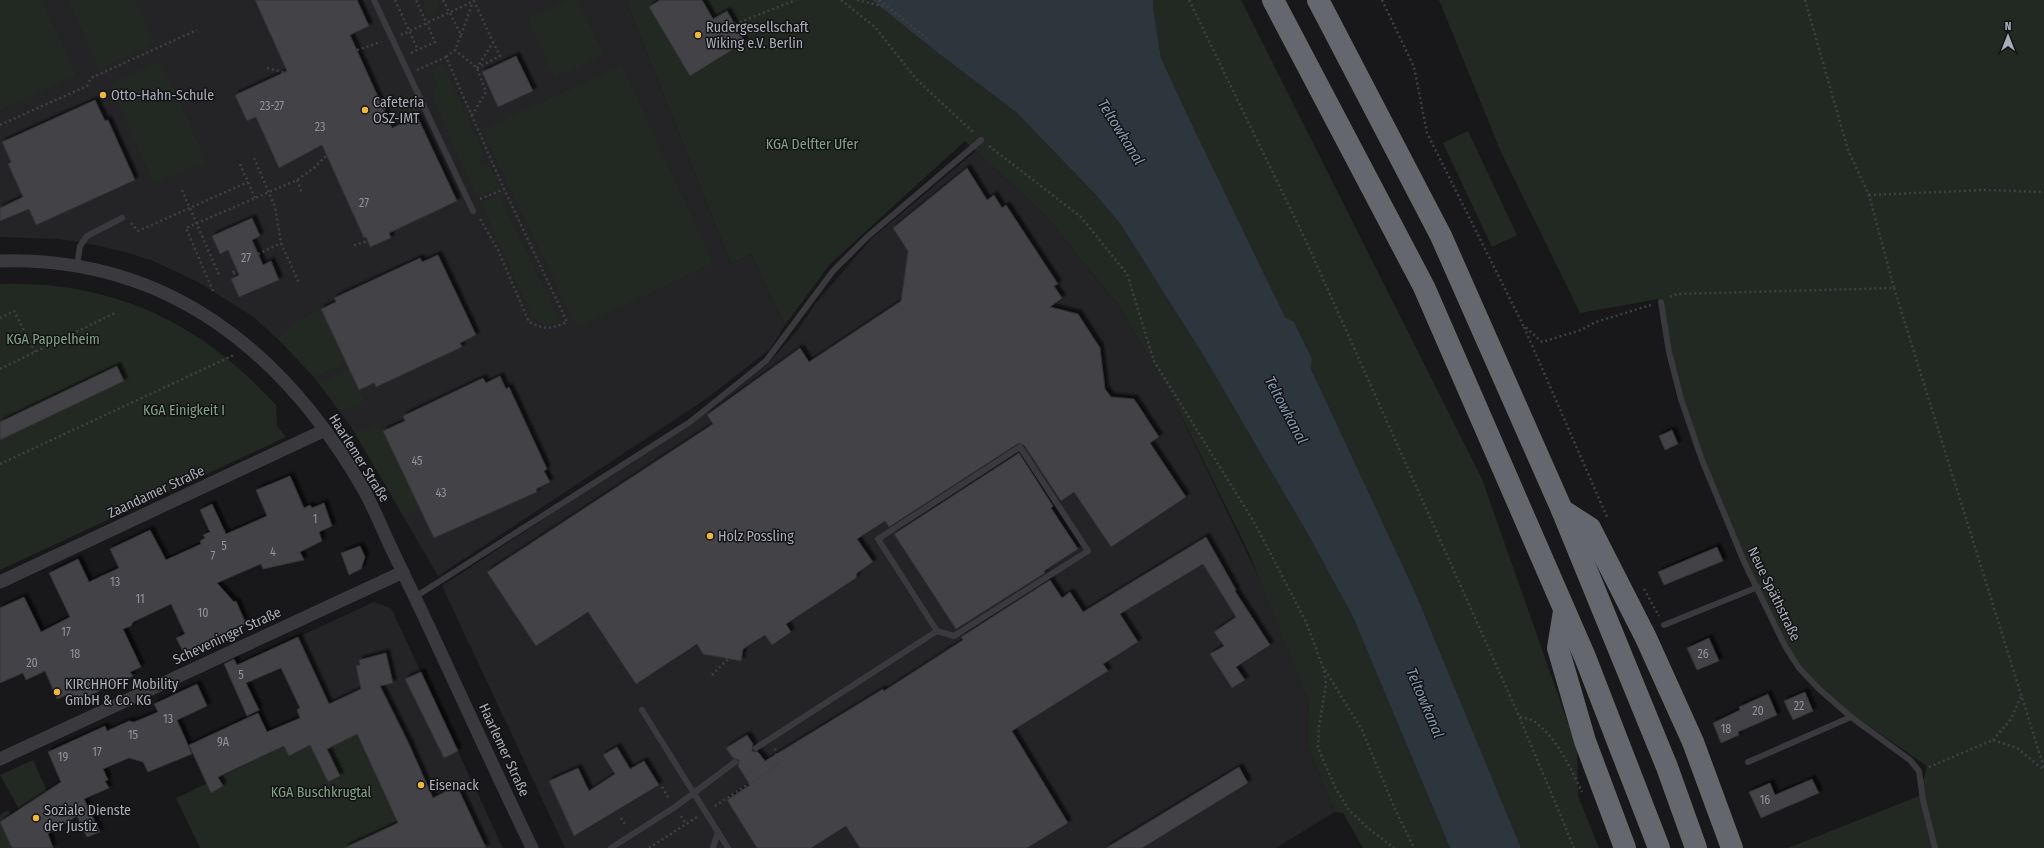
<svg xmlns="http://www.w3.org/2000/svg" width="2044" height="848" viewBox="0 0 2044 848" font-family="'Fira Sans Condensed',sans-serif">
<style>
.built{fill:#242326}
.green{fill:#222923}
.water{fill:#2e363d}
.building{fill:#424246;stroke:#323235;filter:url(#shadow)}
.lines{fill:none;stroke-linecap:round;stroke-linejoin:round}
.path{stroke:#3f4045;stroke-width:2.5;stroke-dasharray:2 3;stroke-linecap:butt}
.lane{stroke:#39393e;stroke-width:6}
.street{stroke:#39393e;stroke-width:13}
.highway{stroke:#65676f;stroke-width:22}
.poi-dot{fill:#ecb73d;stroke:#131214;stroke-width:1.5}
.labels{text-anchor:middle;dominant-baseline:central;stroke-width:3;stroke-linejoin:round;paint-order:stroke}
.number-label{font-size:12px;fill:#90939c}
.poi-label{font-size:14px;fill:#aaaeb9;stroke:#131214;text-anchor:start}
.park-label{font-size:14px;fill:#82a385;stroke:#131214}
.street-label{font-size:14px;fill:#aaaeb9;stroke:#131214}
.water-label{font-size:15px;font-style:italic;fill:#839ab2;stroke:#131214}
</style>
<defs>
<filter id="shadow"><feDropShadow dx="3.5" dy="-3.5" stdDeviation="1" flood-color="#0009"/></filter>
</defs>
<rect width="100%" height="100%" fill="#181719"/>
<!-- built -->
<g class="built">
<polygon points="0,0 626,0 731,264 751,254 785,325 770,349 709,397 438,576 351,427 307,368 281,342 252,316 198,282 153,261 129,253 95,245 59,239 0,237"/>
<polygon points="976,151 1044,214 1119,306 1171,395 1270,601 1309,702 1307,745 1335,812 1276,848 565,848 442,586 712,408 768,364 797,331 816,303 871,239"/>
<polygon points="374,602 391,608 503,848 407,848 398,823 349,716 325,727 285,643"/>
</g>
<!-- green -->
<g class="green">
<polygon points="0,0 42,0 76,76 0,110"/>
<polygon points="68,0 135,0 155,43 99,69"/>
<polygon points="423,0 437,0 441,9 427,16"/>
<polygon points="567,0 578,0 604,55 555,77 527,18"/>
<polygon points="626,0 872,0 938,53 1016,112 1096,195 1121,225 1205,358 1309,536 1353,617 1450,848 1363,848 1343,813 1335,812 1307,745 1309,702 1248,551 1171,395 1119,306 1044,214 965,141 830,264 785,325 751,254 731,264"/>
<polygon points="1153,0 1241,0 1482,479 1577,749 1578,796 1599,848 1521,848 1415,592 1311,369 1312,359 1294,322 1285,317 1194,129 1161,58 1153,8"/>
<polygon points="1439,0 2044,0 2044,848 1788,848 1919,796 1927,766 1833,701 1789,659 1738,555 1699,454 1670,364 1659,299 1580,313 1501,152"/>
<polygon points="161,61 206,161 154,184 110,84"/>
<polygon points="443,64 484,154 478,158 483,166 489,164 500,188 477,198 433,98 437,84 431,70"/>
<polygon points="622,65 713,263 577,328 482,130"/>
<polygon points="1468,131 1517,235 1492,247 1443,143"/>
<polygon points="499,195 560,321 545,326 532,317 481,203"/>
<path d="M0 284C114 281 200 322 276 405L277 426 286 437 0 570Z"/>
<polygon points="321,309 346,363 314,377 278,339 296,322"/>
<polygon points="349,369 364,400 359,405 340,411 319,383"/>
<polygon points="376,424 383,431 420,508 404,516 355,433"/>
<polygon points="348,716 398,823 343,848 200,848 176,798"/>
<polygon points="33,760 47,791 19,809 0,775"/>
<polygon points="8,810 11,815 0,822 12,848 0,848 0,815"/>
</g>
<!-- water -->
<polygon class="water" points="872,0 1153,0 1153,8 1161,58 1194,129 1285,317 1294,322 1312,359 1311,369 1415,592 1521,848 1450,848 1353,617 1309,536 1205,358 1121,225 1096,195 1016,112 938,53"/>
<!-- building -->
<g class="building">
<polygon points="255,0 357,0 369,26 350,35 392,128 417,116 457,201 389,233 391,238 370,247 366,237 364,238 322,145 279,168 256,117 247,121 235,95 287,71"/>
<polygon points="660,0 702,0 713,19 727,11 745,42 690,76 649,7"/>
<polygon points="516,56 533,91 498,107 482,72"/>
<polygon points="95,100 105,121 108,120 135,180 36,225 29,209 0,221 0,208 23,197 8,164 11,162 2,142"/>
<polygon points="967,168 987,200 994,195 1002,208 1006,205 1058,284 1054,286 1062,298 1050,307 1078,314 1100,348 1105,389 1111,397 1134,399 1159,437 1150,443 1186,497 1111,547 1074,492 1061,501 1024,445 1019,443 889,527 885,521 857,539 873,562 857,573 856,578 786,624 791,632 772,645 765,635 743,649 741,661 703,654 697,644 636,684 588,612 536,646 487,572 713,424 707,415 800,348 809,362 901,301 908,251 893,228"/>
<polygon points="252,218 260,236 252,240 263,265 271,261 279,280 239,297 231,279 239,275 228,250 220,254 212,236"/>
<polygon points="438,255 476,335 460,343 462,347 376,387 374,383 359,390 321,309 336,302 334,298 420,258 422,262"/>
<polygon points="117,366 124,381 0,440 0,422"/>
<polygon points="500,376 506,389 509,387 547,469 544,471 550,482 536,489 537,492 434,538 383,431 405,421 403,416 483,378 486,383"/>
<polygon points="1672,430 1678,444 1665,450 1659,436"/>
<polygon points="1019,453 1053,506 1051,508 1078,549 1044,571 1045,573 956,629 894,534"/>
<polygon points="290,476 304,508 310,505 312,508 324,503 332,526 319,532 322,541 300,552 304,560 263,569 261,564 217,583 234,602 236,601 246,624 184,653 176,638 185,634 171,604 133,622 131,626 123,629 141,667 130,672 133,676 73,703 69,694 57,699 45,671 26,680 23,673 0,683 0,608 24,597 41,632 70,617 49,573 78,559 89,582 119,568 110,549 150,530 166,560 201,544 200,541 205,538 203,535 210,532 200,510 212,504 226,534 267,516 256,490"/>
<polygon points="1206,537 1236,590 1235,591 1270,645 1236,667 1245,680 1232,688 1210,654 1224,646 1214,632 1236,617 1203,564 1120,614 1138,642 1103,664 1108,671 1012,731 1068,823 1027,848 860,848 846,826 811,848 757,848 727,800 750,785 738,766 739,760 733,758 726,748 747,735 753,744 752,751 758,752 765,761 883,689 884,691 963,640 961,637 1050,580 1062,598 1070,592 1083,612"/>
<polygon points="360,546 365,557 361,569 349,575 341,553"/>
<polygon points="1717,547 1723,561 1664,585 1658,572"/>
<polygon points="298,637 329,704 361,689 356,666 360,665 359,660 386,653 393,683 380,686 409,744 433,798 457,786 486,848 344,848 398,823 357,734 327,749 340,776 328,782 310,745 289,756 284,746 218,777 223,786 211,793 189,745 258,713 267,732 300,718 297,710 300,708 281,668 246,683 259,710 247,716 224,664 234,659 237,665"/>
<polygon points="1709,638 1719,661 1697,670 1687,648"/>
<polygon points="421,672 458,751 444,758 405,679"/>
<polygon points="197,684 207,706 177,720 192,754 148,772 143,762 129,758 103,769 108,780 105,781 109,788 84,799 100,832 87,837 77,816 48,834 53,848 12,848 0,822 61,782 48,752 105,726 107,731 129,721 134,722 158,712 154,704"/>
<polygon points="1805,692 1813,711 1793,720 1784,701"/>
<polygon points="1768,694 1777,715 1738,732 1739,735 1721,743 1713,723 1740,710 1739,707"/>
<polygon points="617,747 630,769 644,761 659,785 574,836 549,781 578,768 589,791 615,774 603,755"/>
<polygon points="1239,767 1248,783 1142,848 1106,848"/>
<polygon points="1812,779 1819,793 1761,818 1749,792 1770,783 1775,795"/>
</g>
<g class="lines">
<!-- path -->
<g class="path">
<polyline points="395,0 418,50"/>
<polyline points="443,0 461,35 455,50 477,68 486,92 472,115"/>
<polyline points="841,0 875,27 917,80 973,132"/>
<polyline points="857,0 886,7"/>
<polyline points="879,0 929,40"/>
<polyline points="1189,0 1306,241 1519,716 1574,848"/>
<polyline points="1382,0 1414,67 1427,133 1523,325 1542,342 1581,330 1596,322 1651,305"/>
<polyline points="735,24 796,0"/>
<polyline points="401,35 474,1 493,42 477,68"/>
<polyline points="461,35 473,2"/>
<polyline points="357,50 381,42"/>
<polyline points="411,53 435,42 416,0"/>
<polyline points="446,57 455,50"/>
<polyline points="267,68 286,73 290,71"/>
<polyline points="477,68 500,56 493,42"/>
<path d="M417 70 446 57 504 189 567 322C550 329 546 330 529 322L498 250 480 219"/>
<polyline points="384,109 410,98"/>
<polyline points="0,125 87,86 91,78 197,30"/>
<polyline points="989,146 1081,217 1127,274 1154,361 1254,522 1306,622 1324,670 1326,684 1319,727 1318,748 1336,789 1349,810 1368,828 1394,848"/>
<polyline points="254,158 275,207 281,243 299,283"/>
<polyline points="240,164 255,198"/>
<polyline points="297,180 302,193"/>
<polyline points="182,190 220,277"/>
<polyline points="1869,195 1983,190 2044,192"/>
<polyline points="480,199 504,189"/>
<polyline points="131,223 138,231 248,182"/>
<polyline points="354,245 368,241"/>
<polyline points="258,254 281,243"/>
<polyline points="234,271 232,274 238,273"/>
<polyline points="1894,288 2044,768"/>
<polyline points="213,291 186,228 297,180 314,168 329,153"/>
<polyline points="1670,297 1677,294 1894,288 1869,195 1848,150 1805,0"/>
<polyline points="0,318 14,311 35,352"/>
<polyline points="1524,327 1607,517"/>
<polyline points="0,369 115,313"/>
<polyline points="0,464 234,355"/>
<polyline points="1644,589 1659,616"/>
<polyline points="1325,670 1362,730 1395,809 1414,848"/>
<polyline points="712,675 728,659"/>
<path d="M1520 717C1525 718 1531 719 1535 722 1557 738 1570 767 1582 792"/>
<polyline points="1993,740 2011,719 2022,694"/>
<polyline points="1929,767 1993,740 2017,748 2044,770"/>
<polyline points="662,787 669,799"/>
<polyline points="715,806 778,765 775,748"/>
<polyline points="681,816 686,824"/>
<polyline points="621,818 626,826"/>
<polyline points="649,848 697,817"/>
</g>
<!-- lane -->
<g class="lane">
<polyline points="374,0 473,211"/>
<polyline points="77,265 80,246 87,236 122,218"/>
<polyline points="1661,302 1669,352 1681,399 1702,460 1745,564 1785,646 1799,668 1819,689 1851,717 1910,760 1919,771 1923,800 1935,848"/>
<polyline points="415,597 690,422 766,361 833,271 867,237 981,140"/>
<polyline points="1664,625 1758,587"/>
<polyline points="642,710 728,848"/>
<polyline points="756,748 937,631 878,539 1020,447 1088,551 954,636 937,631"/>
<polyline points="1748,762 1851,717"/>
<polyline points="611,848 675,807 735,762"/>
<polyline points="713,848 718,832"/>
</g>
<!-- street -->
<g class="street">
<path d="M0 261C168 256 285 352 365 492 373 507 380 523 387 539 400 567 414 595 427 623 462 698 496 773 532 848"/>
<polyline points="0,582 325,430"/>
<polyline points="0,759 403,572"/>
</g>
<!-- highway -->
<g class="highway">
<polyline points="1273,0 1424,287 1585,657 1659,848"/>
<polyline points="1318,0 1441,236 1562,510 1667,767 1696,848"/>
<polyline points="1562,510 1590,528 1646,638 1693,742 1732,848"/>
<polyline points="1564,611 1558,648 1585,741 1625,848"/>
</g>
</g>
<!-- markers -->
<g class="poi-dot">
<circle cx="698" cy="35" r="4"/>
<circle cx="103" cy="95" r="4"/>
<circle cx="365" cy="110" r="4"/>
<circle cx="710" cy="536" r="4"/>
<circle cx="57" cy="692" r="4"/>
<circle cx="421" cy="785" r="4"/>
<circle cx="36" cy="818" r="4"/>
</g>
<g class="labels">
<!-- number labels -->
<g class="number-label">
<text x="272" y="106">23-27</text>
<text x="320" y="127">23</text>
<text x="364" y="203">27</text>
<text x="246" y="258">27</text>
<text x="417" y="461">45</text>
<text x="441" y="493">43</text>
<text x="315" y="519">1</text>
<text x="224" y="546">5</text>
<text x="273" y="552">4</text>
<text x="213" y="556">7</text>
<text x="115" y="582">13</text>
<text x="140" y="599">11</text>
<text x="203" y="613">10</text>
<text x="66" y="632">17</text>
<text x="75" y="654">18</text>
<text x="1703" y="654">26</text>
<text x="32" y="663">20</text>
<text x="241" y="675">5</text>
<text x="1799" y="706">22</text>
<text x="1758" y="711">20</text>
<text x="168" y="719">13</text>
<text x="1726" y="729">18</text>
<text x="133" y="735">15</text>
<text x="223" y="742">9A</text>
<text x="97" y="752">17</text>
<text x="63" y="757">19</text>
<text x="1765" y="800">16</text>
</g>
<!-- poi labels -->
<g class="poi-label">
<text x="706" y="27">Rudergesellschaft<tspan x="706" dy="16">Wiking e.V. Berlin</tspan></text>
<text x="111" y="95">Otto-Hahn-Schule</text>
<text x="373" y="102">Cafeteria<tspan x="373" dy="16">OSZ-IMT</tspan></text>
<text x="718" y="536">Holz Possling</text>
<text x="65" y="684">KIRCHHOFF Mobility<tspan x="65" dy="16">GmbH &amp; Co. KG</tspan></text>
<text x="429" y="785">Eisenack</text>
<text x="44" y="810">Soziale Dienste<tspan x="44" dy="16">der Justiz</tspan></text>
</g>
<!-- park labels -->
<g class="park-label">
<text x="812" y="144">KGA Delfter Ufer</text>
<text x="53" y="339">KGA Pappelheim</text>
<text x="184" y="410">KGA Einigkeit I</text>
<text x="321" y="792">KGA Buschkrugtal</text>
</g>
<!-- street labels -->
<g class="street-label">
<text transform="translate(359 458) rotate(58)">Haarlemer Straße</text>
<text transform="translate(156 492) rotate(-25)">Zaandamer Straße</text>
<text transform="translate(1774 594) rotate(64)">Neue Späthstraße</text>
<text transform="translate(227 636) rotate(-25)">Scheveninger Straße</text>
<text transform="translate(504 750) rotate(65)">Haarlemer Straße</text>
</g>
<!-- water labels -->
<g class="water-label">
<text transform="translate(1121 132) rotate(58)">Teltowkanal</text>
<text transform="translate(1286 410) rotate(62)">Teltowkanal</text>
<text transform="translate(1425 703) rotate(67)">Teltowkanal</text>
</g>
</g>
<!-- north arrow -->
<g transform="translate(2008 36)" stroke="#131214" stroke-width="3" paint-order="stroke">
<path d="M0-3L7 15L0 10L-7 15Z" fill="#aaaeb9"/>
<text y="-6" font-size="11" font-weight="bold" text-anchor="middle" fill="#aaaeb9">N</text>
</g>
</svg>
